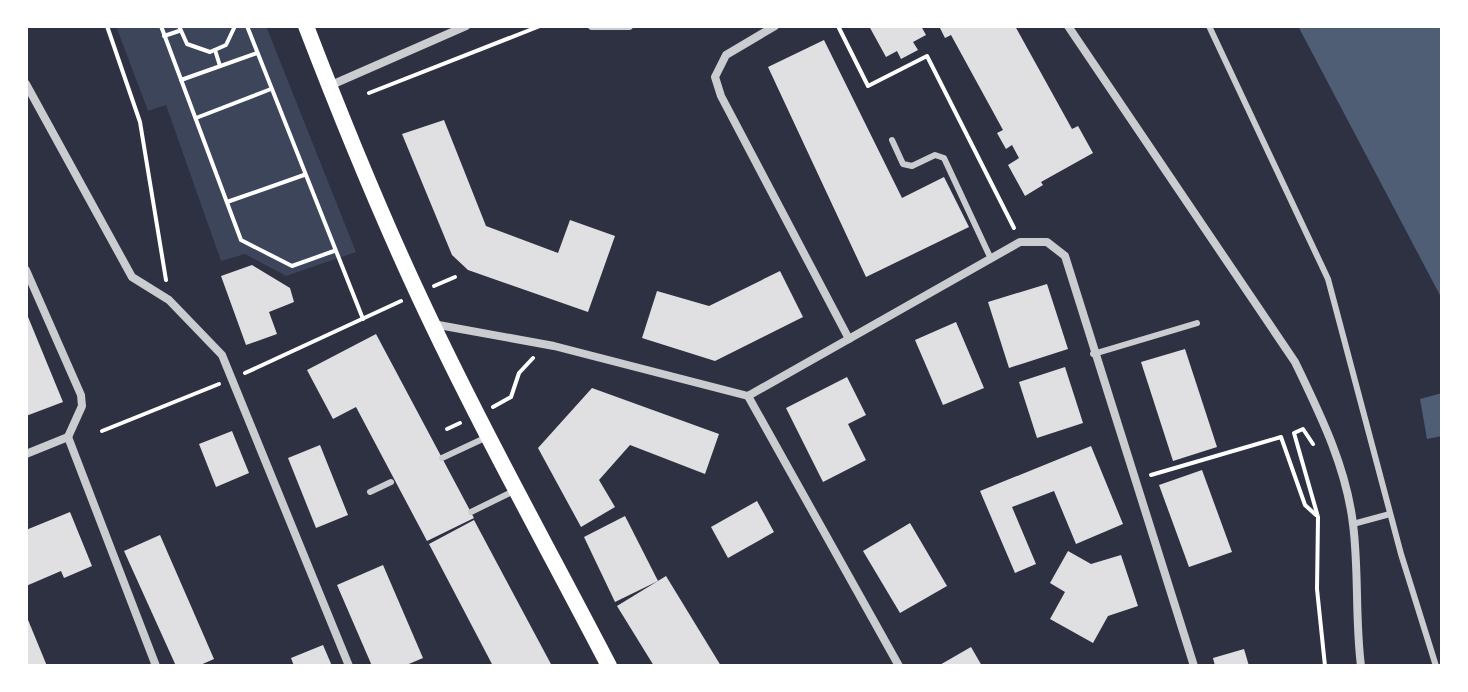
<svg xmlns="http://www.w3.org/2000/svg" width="1468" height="692" viewBox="0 0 1468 692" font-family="Lato,sans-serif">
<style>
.green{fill:#3c4559}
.water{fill:#4f5d75}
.building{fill:#e0e0e3}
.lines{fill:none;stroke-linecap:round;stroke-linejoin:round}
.path{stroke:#fff;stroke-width:4}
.service{stroke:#caccd0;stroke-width:6}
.minor{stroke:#caccd0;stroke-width:8}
.secondary{stroke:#fff;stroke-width:16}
</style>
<rect width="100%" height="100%" fill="#2d3142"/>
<!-- green -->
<polygon class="green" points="116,26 266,26 356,252 286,276 245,254 221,261 166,105 148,111"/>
<!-- water -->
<g class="water">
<polygon points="1298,26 1442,26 1442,299"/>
<polygon points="1442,393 1442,436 1427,439 1420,399"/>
</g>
<!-- building -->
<g class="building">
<polygon points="869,26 921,26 926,35 913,42 918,50 901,59 897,51 886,57"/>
<polygon points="939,26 1015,26 1072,129 1078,126 1093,153 1041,182 1043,185 1025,196 1008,165 1019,158 1012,145 1006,149 997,133 1003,130 951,35 945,38"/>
<polygon points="824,40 902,198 944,177 969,227 866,277 768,67"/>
<polygon points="444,120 486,226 558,253 570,220 615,236 588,312 468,270 452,255 402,134"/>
<polygon points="252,265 290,288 294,302 269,312 277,334 246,345 221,276"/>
<polygon points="780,271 803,317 715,361 642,338 657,291 709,306"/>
<polygon points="1047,284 1068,349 1009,368 988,302"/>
<polygon points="26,312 63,402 26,416"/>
<polygon points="956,322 984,388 943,405 915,340"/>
<polygon points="376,334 474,518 427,541 356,407 333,419 307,370"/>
<polygon points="1185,349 1217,447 1173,461 1141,362"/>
<polygon points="1065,367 1083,423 1037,438 1019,382"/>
<polygon points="847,377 866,415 848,424 866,460 823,482 786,408"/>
<polygon points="592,388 719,434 705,474 630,445 599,480 615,507 581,527 538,448"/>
<polygon points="232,431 249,473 216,487 199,444"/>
<polygon points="320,445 348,515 316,528 288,458"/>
<polygon points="1091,446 1123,524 1076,544 1054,491 1012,507 1036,564 1015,573 980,491"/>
<polygon points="1202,470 1232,552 1189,567 1159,485"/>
<polygon points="757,501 774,532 728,558 711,527"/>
<polygon points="70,512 92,566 64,578 61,571 26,586 26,530"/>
<polygon points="625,516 658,581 615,602 584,537"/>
<polygon points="474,520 552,666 493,666 429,544"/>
<polygon points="910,523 947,586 900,613 863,551"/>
<polygon points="160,535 214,659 198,666 176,666 124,551"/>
<polygon points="1068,551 1091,564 1121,555 1138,606 1108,616 1093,643 1050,619 1065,592 1050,583"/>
<polygon points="383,565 423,658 404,666 372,666 337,585"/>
<polygon points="666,576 721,666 654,666 617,606"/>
<polygon points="26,615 47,666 26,666"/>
<polygon points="323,645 332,666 294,666 291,658"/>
<polygon points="971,647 982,666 938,666"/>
<polygon points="1244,649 1249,666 1215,666 1213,658"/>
</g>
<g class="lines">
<!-- path -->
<g class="path">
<polyline points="107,26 140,122 166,280"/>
<polyline points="161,26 241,240 292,266 334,251"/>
<polyline points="179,26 187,44 210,52 226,45 235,26"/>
<polyline points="247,26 363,319"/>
<polyline points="838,26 868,86 927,56 1014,228"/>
<polyline points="164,36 179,31"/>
<polyline points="215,50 220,66"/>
<polyline points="181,80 257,53"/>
<polyline points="369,93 540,26"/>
<polyline points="196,118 271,89"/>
<polyline points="227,202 304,175"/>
<polyline points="434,286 455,277"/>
<polyline points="245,373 401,301"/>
<polyline points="493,407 511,397 519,373 533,358"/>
<polyline points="447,429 460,423"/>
<polyline points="102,431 219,384"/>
<polyline points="1313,444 1303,429 1294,433 1318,517 1317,589 1325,666"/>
<polyline points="1151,475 1281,437 1305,505 1316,515"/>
</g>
<!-- service -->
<g class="service">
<polyline points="1209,26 1328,279 1401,554 1436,666"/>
<polyline points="892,140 903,164 912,166 935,155 944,158 991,259"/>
<polyline points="1093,354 1197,323"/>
<polyline points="442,458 487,437"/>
<polyline points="370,492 391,482"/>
<polyline points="471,512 514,491"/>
<polyline points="1353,524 1390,514"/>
</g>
<!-- minor -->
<g class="minor">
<polyline points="592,26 629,26"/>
<polyline points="775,26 726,55 715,77 721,96 849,339"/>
<path d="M1068 26 1295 362C1320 414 1346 466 1353 524 1359 571 1355 619 1361 666"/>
<polyline points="26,84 132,277 169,300 222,355 349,666"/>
<polyline points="329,86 466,26"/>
<polyline points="26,270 81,395 82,406 68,437"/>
<polyline points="433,324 554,346 748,396 1020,242 1047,242 1065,256 1194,666"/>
<polyline points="748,396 899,666"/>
<polyline points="68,437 156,666"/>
<polyline points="26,454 68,437"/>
</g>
<!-- secondary -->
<path class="secondary" d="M306 26C341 117 377 206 418 294 477 421 545 543 609 666"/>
</g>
<!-- border -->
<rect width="1468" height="692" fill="none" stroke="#ffffff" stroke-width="56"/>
</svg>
